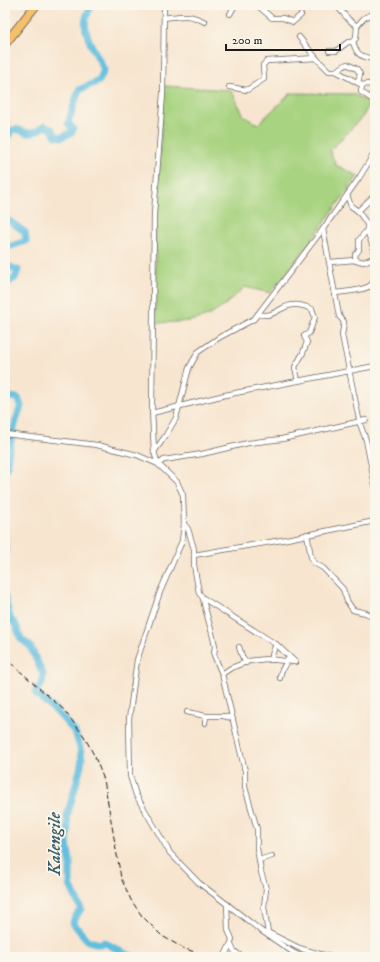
<svg xmlns="http://www.w3.org/2000/svg" width="380" height="962" viewBox="0 0 380 962" font-family="'IM FELL DW Pica',serif">
<style>
.green{fill:#a8d380;stroke:#62784e}
.lines{fill:none;stroke-linecap:round;stroke-linejoin:round}
.river{stroke:#61bedf;stroke-width:7}
.street-casing{stroke:#69625b;stroke-width:6}
.highway-casing{stroke:#69625b;stroke-width:10}
.street{stroke:#fff;stroke-width:4.5}
.highway{stroke:#f6c06b;stroke-width:8}
.rail{stroke:#1c1c1c;stroke-width:1;stroke-dasharray:6 3;stroke-linecap:butt}
.labels{text-anchor:middle;dominant-baseline:central;stroke-width:3.5;stroke-linejoin:round;paint-order:stroke}
.water-label{font-size:18px;font-style:italic;fill:#385d6a;stroke:#fbf7ec}
</style>
<rect width="100%" height="100%" fill="#fbf7ec"/>
<filter id="ink" filterUnits="userSpaceOnUse"><feTurbulence type="fractalNoise" baseFrequency=".025" numOctaves="2"/><feDisplacementMap in="SourceGraphic" scale="8" xChannelSelector="R" yChannelSelector="G"/><feConvolveMatrix kernelMatrix="1 2 1 2 8 2 1 2 1" color-interpolation-filters="sRGB"/></filter>
<filter id="wash" filterUnits="userSpaceOnUse"><feTurbulence type="fractalNoise" baseFrequency=".012" numOctaves="4" result="noise"/><feDisplacementMap in="SourceGraphic" scale="16" xChannelSelector="R" yChannelSelector="G"/><feGaussianBlur stdDeviation="0.9" result="paint"/><feColorMatrix in="noise" values="0 0 0 0 0 0 0 0 0 0 0 0 0 0 0 0 0 1.4 0 .05"/><feComposite in="paint" operator="in"/></filter>
<g filter="url(#wash)">
<rect width="100%" height="100%" fill="#f7e5cf"/>
<!-- green -->
<path class="green" d="M164 86 231 90 244 116 258 124 291 93 352 94 370 102 363 116 330 151 336 165 358 176 308 245 270 293 245 287C232 298 219 313 202 318 187 323 170 322 155 323L156 213Z"/>
<g class="lines">
<!-- river -->
<g class="river">
<path d="M5 138 9 135 11 130C22 128 20 132 28 133 34 134 40 129 44 126L52 129 56 136 62 137 72 132 73 129 68 123 79 90 99 81 104 70C95 49 74 26 93 5"/>
<polyline points="5,218 25,232 26,241 5,248"/>
<polyline points="5,265 18,270 15,278 5,285"/>
<polyline points="5,307 8,310 5,316"/>
<path d="M5 398 8 397 18 398 21 406C14 422 12 438 8 455 7 461 8 466 5 471"/>
<polyline points="5,480 5,483"/>
<polyline points="5,547 6,550 5,553"/>
<path d="M5 598 10 618 16 625 21 639 30 646 43 674 42 684 36 690V694L56 711 75 732 80 747 82 759 80 770 67 816 68 831 67 843 70 861V885L81 909 74 919 73 923 88 941 101 944 103 942C110 945 115 948 122 952 127 954 129 954 134 957"/>
</g>
</g>
</g>
<g filter="url(#ink)">
<g class="lines">
<defs>
<g id="street">
<polyline points="164,5 163,93 154,214 152,409 154,452 158,464 164,460 202,454 248,443 282,439 366,420"/>
<polyline points="257,5 272,18 283,18 293,22 301,15"/>
<polyline points="336,5 349,20 357,26 364,18 375,13"/>
<polyline points="230,14 235,5"/>
<path d="M164 18C181 16 188 13 205 22"/>
<polyline points="299,37 316,58 329,71 336,71 362,85 361,92 375,101"/>
<path d="M353 42C358 58 361 55 375 60"/>
<polyline points="329,51 336,51 348,42 353,42 356,38 357,26"/>
<polyline points="336,71 347,64 357,69 360,74 358,83"/>
<polyline points="362,85 368,84 375,87"/>
<polyline points="229,87 247,90 264,79 263,65 267,61 316,58"/>
<polyline points="347,195 351,206 358,211 375,195"/>
<polyline points="323,229 339,316 344,322 342,335 360,424 366,440 375,485"/>
<polyline points="367,230 375,253"/>
<polyline points="356,261 355,255 359,250 359,240 367,230 367,224 358,211"/>
<polyline points="330,262 355,260 364,262 375,257"/>
<polyline points="375,280 370,286 375,291"/>
<path d="M335 293C347 291 359 292 370 286"/>
<path d="M258 314C274 319 280 305 294 305 300 304 306 307 312 309L315 317 309 333 304 336 307 342 303 353 295 367 298 381"/>
<polyline points="152,413 225,395 375,366"/>
<polyline points="5,434 97,445 137,455 158,464 177,482 183,495 184,524 182,541 160,592 137,660 129,719 130,776 136,795 170,853 199,883 219,898 260,930 294,953 303,957"/>
<polyline points="154,452 166,435 176,418 189,368 198,352 220,337 254,319 323,229 359,178 375,152"/>
<polyline points="184,524 188,529 194,549 194,565 199,593 203,598 204,604 213,637 215,646 214,655 222,674 245,771 245,787 257,829 257,848 261,872 266,889 264,907 268,933"/>
<polyline points="307,534 311,557 314,563 323,568 343,589 347,601 353,610 366,613 375,618"/>
<polyline points="194,555 282,540 375,521"/>
<polyline points="203,598 277,645 295,662"/>
<polyline points="239,647 242,656 246,663"/>
<polyline points="270,660 272,660 272,655 276,644"/>
<polyline points="222,674 231,668 249,661 266,659 295,662"/>
<polyline points="280,678 281,672 288,659"/>
<polyline points="187,712 206,716 223,716 232,718"/>
<polyline points="205,723 206,716"/>
<polyline points="259,860 272,856"/>
<polyline points="267,932 299,948 330,957"/>
<polyline points="231,945 234,951 242,957"/>
<polyline points="224,957 231,943 232,939 228,930 227,904"/>
</g>
<polyline id="highway" points="5,44 36,5"/>
</defs>
<!-- street casing -->
<use href="#street" class="street-casing"/>
<!-- highway casing -->
<use href="#highway" class="highway-casing"/>
<!-- street -->
<use href="#street" class="street"/>
<!-- highway -->
<use href="#highway" class="highway"/>
<!-- rail -->
<polyline class="rail" points="5,658 63,709 84,736 95,757 104,780 121,878 131,900 142,916 162,936 185,949 211,957"/>
</g>
</g>
<g class="labels">
<!-- water labels -->
<g class="water-label">
<text transform="translate(55 844) rotate(-90)">Kalengile</text>
</g>
</g>
<!-- margin -->
<rect width="380" height="962" fill="none" stroke="#fbf7ec" stroke-width="20"/>
<!-- scale -->
<path d="M226 44v6h114v-6" fill="none" stroke="#1c1c1c" stroke-width="2"/>
<text x="232" y="44" font-size="12" fill="#1c1c1c" stroke="#fbf7ec" stroke-width="3" paint-order="stroke">200 m</text>
</svg>
